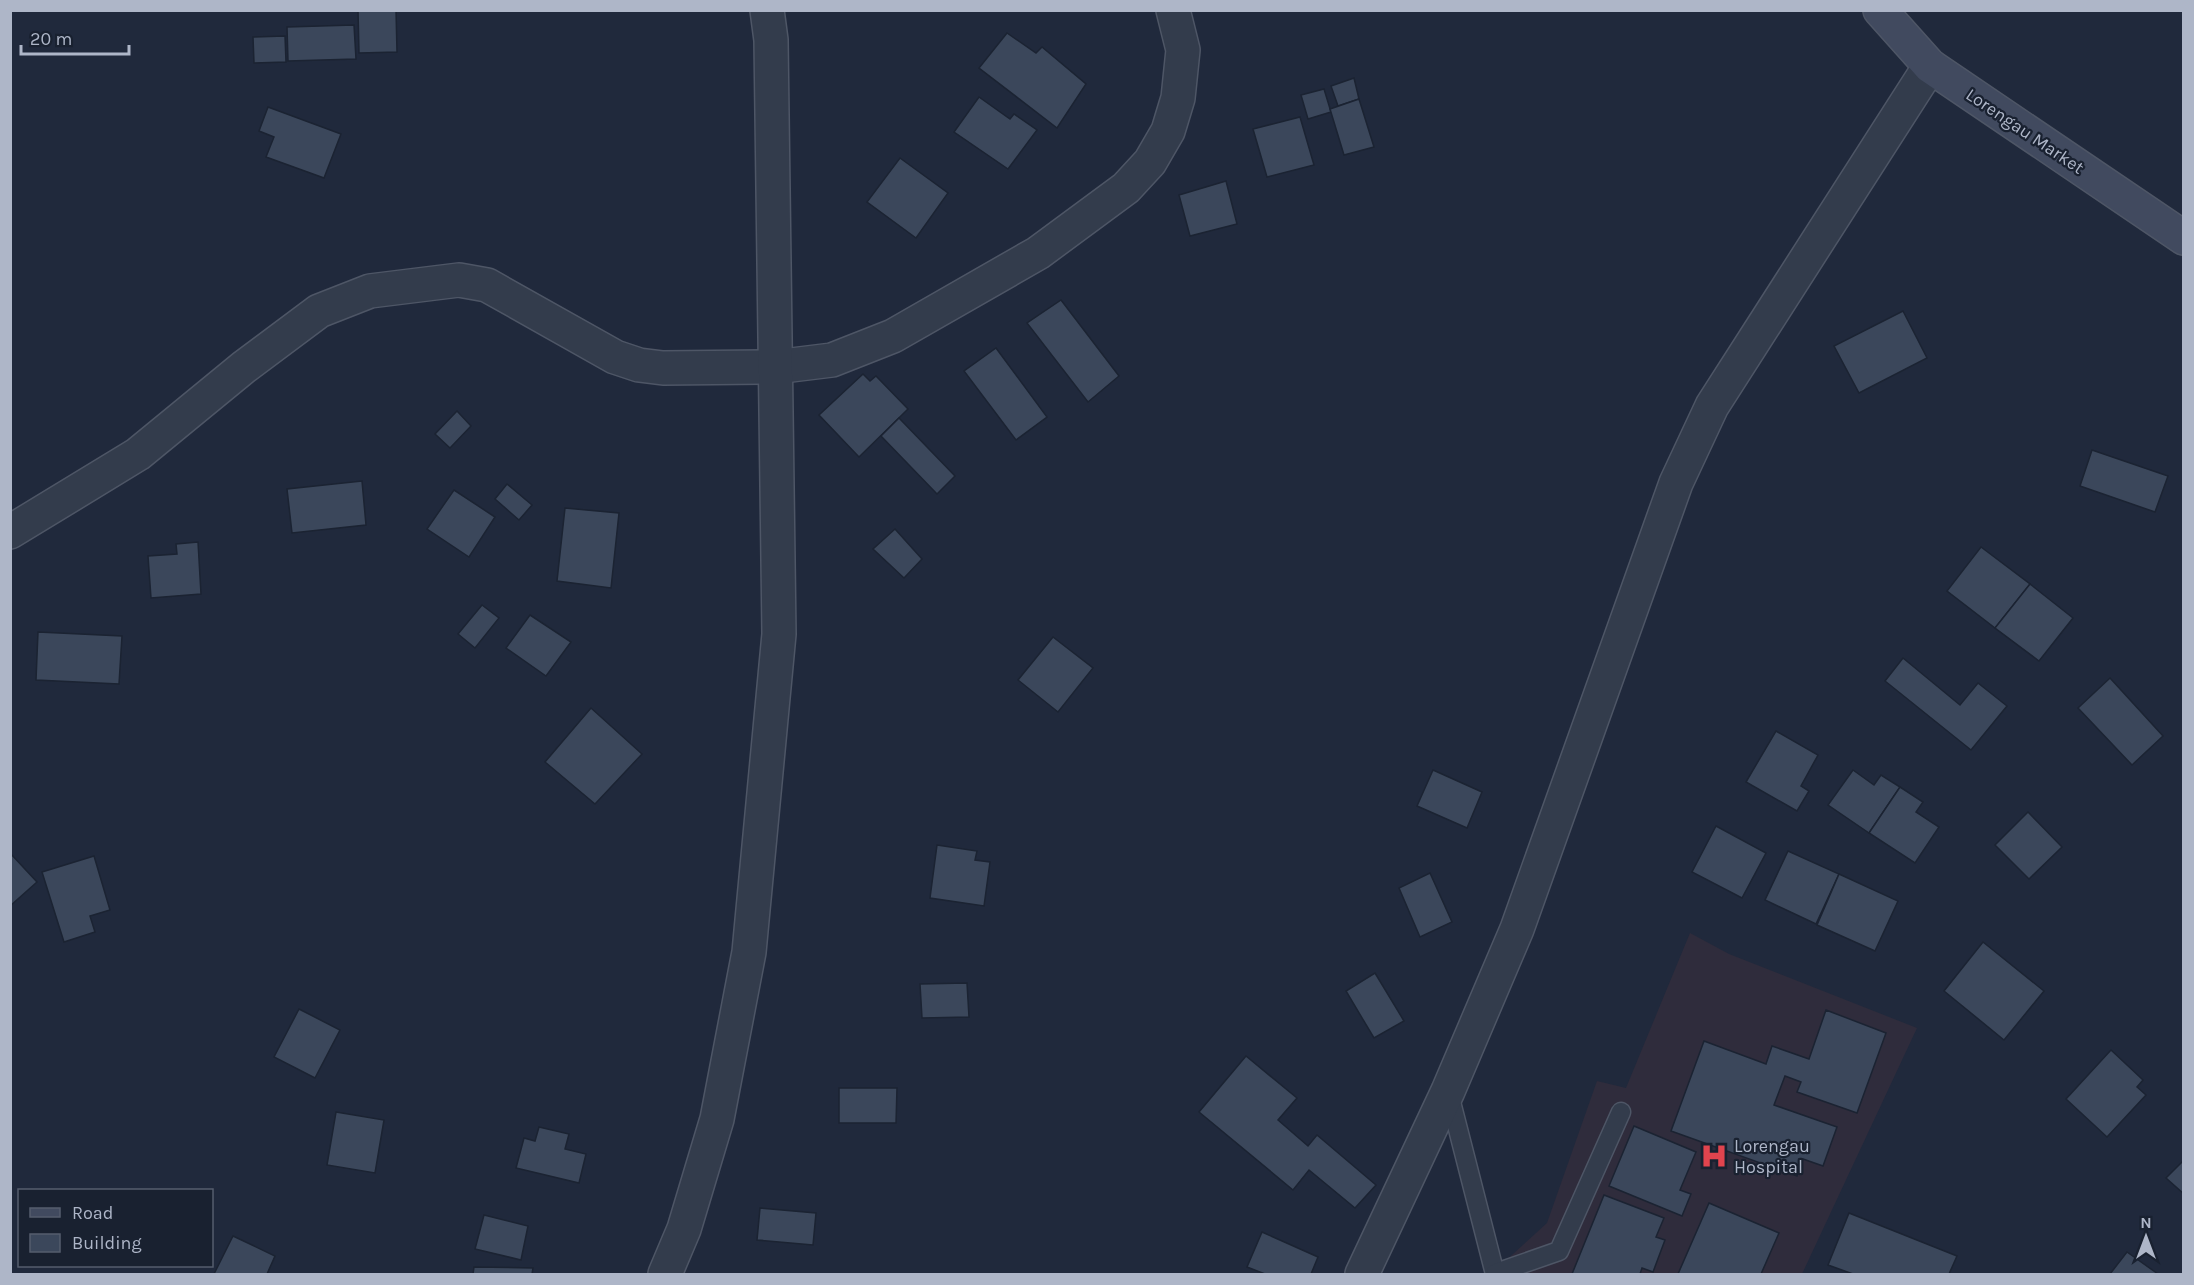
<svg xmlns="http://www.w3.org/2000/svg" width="2194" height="1285" viewBox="0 0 2194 1285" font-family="Karla,sans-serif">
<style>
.medical{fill:#2f2c3c}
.building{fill:#3b475b;stroke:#1b2332;stroke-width:1.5}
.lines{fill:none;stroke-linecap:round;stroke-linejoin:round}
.service-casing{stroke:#4e5666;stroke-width:21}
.minor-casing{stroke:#4e5666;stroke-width:36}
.secondary-casing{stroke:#4e5666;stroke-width:36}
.service{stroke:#333c4c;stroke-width:18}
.minor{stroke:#333c4c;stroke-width:33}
.secondary{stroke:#414a5f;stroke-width:33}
.labels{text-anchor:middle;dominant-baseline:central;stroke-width:4.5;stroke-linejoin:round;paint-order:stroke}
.street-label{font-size:18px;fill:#aeb6c8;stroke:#192130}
.poi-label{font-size:18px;fill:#aeb6c8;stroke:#192130;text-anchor:start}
</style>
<rect width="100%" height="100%" fill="#20293c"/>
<!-- medical -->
<polygon class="medical" points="1690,933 1729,954 1917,1028 1802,1274 1491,1274 1547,1223 1597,1081 1626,1088"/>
<!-- building -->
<g class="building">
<polygon points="358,10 396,10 397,52 359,53"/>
<polygon points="354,25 356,59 288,61 287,27"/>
<polygon points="1007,33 1036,53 1042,47 1086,84 1057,128 979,68"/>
<polygon points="285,36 286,62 254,63 253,37"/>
<polygon points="1354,78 1359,99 1338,106 1331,86"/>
<polygon points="1324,89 1331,112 1308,119 1301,95"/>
<polygon points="979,97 1010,119 1014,114 1037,130 1008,169 954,132"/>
<polygon points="1359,99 1374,147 1344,155 1330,109"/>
<polygon points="268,107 341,134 324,178 266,157 274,137 259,131"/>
<polygon points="1300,117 1314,165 1267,177 1253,129"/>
<polygon points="900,158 948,193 916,238 867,202"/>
<polygon points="1226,181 1237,224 1190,236 1179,195"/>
<polygon points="1061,300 1119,376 1088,402 1027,323"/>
<polygon points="1903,311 1927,358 1859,393 1834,346"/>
<polygon points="996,348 1047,417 1016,440 964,371"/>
<polygon points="863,374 870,381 876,376 908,409 859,457 819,415"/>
<polygon points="457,411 471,426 450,448 435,434"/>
<polygon points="899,418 955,476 937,494 881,436"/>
<polygon points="2092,450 2168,476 2155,512 2080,486"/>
<polygon points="362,481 366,525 292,533 287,489"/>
<polygon points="507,484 532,505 519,520 495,499"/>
<polygon points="454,490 495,517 469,557 427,529"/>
<polygon points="565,508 619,513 611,588 557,581"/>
<polygon points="895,529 922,559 904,578 873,549"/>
<polygon points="198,542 201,594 151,598 148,556 177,554 176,544"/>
<polygon points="1981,547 2030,584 1995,628 1947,591"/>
<polygon points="2030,584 2073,618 2039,661 1995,628"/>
<polygon points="482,605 499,618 475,648 458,634"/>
<polygon points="530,615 571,642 546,676 506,648"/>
<polygon points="38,632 122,636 119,684 36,680"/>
<polygon points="1053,637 1093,668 1058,712 1018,680"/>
<polygon points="1903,658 1960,705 1978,683 2007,706 1971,750 1885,681"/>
<polygon points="2110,678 2163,736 2132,765 2078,708"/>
<polygon points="591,708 642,754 595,804 545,762"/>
<polygon points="1776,731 1818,755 1801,786 1809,791 1797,811 1746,782"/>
<polygon points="1433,770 1482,792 1467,828 1417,806"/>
<polygon points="1853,770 1874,785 1881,775 1900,787 1869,833 1828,805"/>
<polygon points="1900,787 1923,802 1916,812 1939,827 1915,863 1869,833"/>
<polygon points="2028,812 2062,847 2029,879 1995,845"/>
<polygon points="1716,826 1766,853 1742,898 1692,872"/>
<polygon points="937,845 977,851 975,860 990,862 984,906 930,898"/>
<polygon points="1788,851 1839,874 1816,924 1765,900"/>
<polygon points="10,853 37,882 10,906"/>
<polygon points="94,856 110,910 90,916 95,932 64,942 42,872"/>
<polygon points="1430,873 1452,922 1420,937 1399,888"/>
<polygon points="1839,874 1898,901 1875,951 1817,925"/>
<polygon points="1983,942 2044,991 2004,1040 1944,991"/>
<polygon points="1375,973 1404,1021 1374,1038 1346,991"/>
<polygon points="967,983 969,1017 922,1018 920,984"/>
<polygon points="299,1009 340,1030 315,1078 274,1057"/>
<polygon points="1826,1010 1886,1033 1857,1113 1797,1092 1801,1082 1785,1076 1774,1105 1837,1127 1823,1166 1803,1159 1797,1176 1671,1131 1704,1041 1766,1064 1772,1046 1809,1059"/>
<polygon points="2111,1050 2143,1080 2137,1087 2146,1095 2107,1137 2066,1099"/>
<polygon points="1246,1056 1297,1098 1278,1120 1308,1146 1317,1135 1376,1185 1355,1208 1309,1170 1293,1190 1199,1112"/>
<polygon points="839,1088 897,1088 896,1123 839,1123"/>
<polygon points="336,1112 384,1120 375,1173 327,1165"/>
<polygon points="1634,1126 1696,1152 1680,1190 1691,1194 1682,1216 1609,1186"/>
<polygon points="539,1127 569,1134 565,1149 586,1154 579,1183 516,1168 524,1138 535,1141"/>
<polygon points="2184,1160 2184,1194 2166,1178"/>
<polygon points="1604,1195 1664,1218 1656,1237 1665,1240 1653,1272 1642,1268 1640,1274 1572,1274"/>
<polygon points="1709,1203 1779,1233 1761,1274 1678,1274"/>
<polygon points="760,1208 816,1213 813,1245 757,1240"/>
<polygon points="1849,1213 1957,1256 1949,1274 1853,1274 1828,1265"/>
<polygon points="484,1215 528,1226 521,1260 475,1249"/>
<polygon points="1262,1232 1318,1257 1311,1274 1265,1274 1247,1267"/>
<polygon points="233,1236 275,1256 267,1274 214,1274"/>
<polygon points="2127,1252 2158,1274 2110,1274"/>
<polygon points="474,1267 533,1268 532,1274 473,1274"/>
</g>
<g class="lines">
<defs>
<g id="service">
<polyline points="1449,1094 1495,1274"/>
<polyline points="1496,1273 1559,1251 1621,1112"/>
</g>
<g id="minor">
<polyline points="10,532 138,454 244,367 319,311 370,291 459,280 487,285 615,357 639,365 663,368 775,367 832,360 893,336 1038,253 1126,188 1150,162 1168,131 1178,98 1183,50 1173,10"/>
<polyline points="665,1274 684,1229 717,1119 749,952 779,634 771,40 767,10"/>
<polyline points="1362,1274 1448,1091 1517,929 1676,483 1712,406 1930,66"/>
</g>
<polyline id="secondary" points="1880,10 1930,66 2184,238"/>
</defs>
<!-- service casing -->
<use href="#service" class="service-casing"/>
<!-- minor casing -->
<use href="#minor" class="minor-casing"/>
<!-- secondary casing -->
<use href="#secondary" class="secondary-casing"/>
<!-- service -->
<use href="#service" class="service"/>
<!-- minor -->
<use href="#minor" class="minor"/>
<!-- secondary -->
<use href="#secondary" class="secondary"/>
</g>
<!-- icons -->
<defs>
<symbol id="hospital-bare" viewBox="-9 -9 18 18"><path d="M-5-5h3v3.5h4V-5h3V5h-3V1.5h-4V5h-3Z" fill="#e0444e" stroke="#192130" stroke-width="2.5" paint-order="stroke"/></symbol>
</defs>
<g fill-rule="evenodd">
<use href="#hospital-bare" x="1695" y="1137" width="38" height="38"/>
</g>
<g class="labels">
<!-- street labels -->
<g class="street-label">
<text transform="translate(2025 131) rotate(34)">Lorengau Market</text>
</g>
<!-- poi labels -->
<g class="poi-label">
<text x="1734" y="1146">Lorengau<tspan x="1734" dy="21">Hospital</tspan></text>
</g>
</g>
<!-- border -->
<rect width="2194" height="1285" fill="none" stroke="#aeb6c8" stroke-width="24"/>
<!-- legend -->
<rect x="18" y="1189" width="195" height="78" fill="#192130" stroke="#555d6d" stroke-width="1.5"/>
<rect x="30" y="1208" width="30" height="9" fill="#414a5f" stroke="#555d6d" stroke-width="1.5"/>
<text x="72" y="1219" font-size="18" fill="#aeb6c8">Road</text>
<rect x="30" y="1234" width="30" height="18" fill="#3b475b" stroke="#555d6d" stroke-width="1.5"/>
<text x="72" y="1249" font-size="18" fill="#aeb6c8">Building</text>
<!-- north arrow -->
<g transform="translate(2146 1237)" stroke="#192130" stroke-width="4.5" paint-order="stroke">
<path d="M0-4.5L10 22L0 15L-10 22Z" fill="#aeb6c8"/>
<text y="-9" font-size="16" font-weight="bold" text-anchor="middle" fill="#aeb6c8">N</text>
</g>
<!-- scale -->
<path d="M21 45v9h108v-9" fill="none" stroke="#aeb6c8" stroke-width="3"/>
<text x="30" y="45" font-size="18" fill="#aeb6c8" stroke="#192130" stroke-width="4.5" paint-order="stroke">20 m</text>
</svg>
